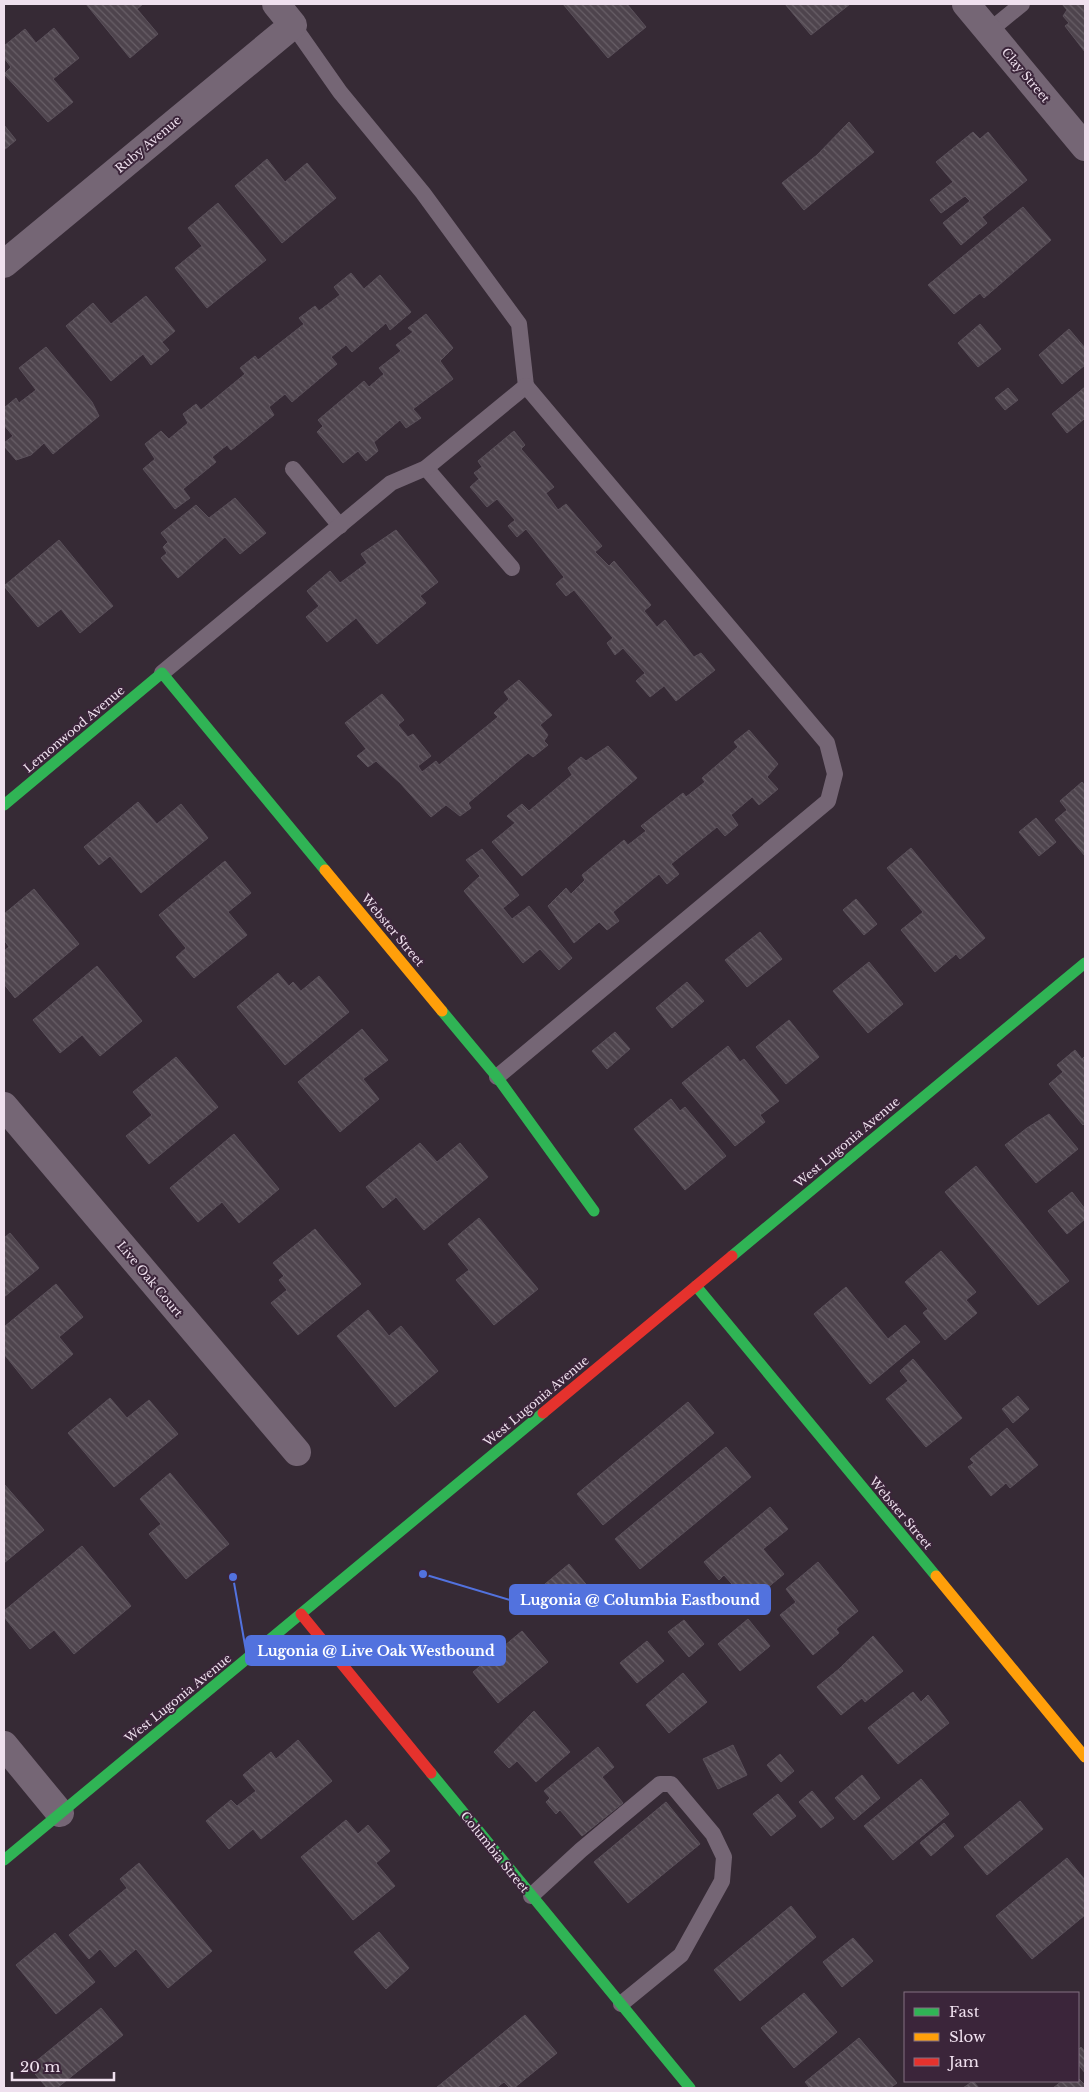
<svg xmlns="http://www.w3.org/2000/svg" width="1089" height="2092" viewBox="0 0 1089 2092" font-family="'Libre Baskerville',serif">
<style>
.building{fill:url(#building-back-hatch);stroke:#5a505a}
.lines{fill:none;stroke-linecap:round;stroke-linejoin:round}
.lane{stroke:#756675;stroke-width:16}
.street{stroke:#756675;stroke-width:28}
.fast{stroke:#30b455;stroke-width:11}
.slow{stroke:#ff9f0a;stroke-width:11}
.jam{stroke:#e5322d;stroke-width:11}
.labels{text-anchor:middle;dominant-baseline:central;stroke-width:4;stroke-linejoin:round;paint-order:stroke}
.street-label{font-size:12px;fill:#efe0ee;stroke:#3b253a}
.leader{fill:none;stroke:#5272de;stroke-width:2}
.callout-dot{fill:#5272de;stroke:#3b253a;stroke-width:2}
.callout{fill:#5272de;stroke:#5272de;stroke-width:2}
.callout-label{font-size:14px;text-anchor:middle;font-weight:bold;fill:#fff}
</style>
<defs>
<pattern id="building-back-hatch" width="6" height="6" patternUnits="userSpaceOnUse" patternTransform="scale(1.25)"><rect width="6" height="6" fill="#4e444d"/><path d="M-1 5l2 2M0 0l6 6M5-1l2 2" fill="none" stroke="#685f67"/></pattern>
</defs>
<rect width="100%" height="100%" fill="#362a35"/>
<!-- building -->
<g class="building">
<polygon points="86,4 143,4 137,9 158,34 130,58"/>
<polygon points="563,4 627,4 646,27 608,58"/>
<polygon points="785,4 850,4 811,35"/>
<polygon points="1062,4 1085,4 1085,52 1065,26 1069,23 1063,16 1067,10"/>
<polygon points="54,28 79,58 53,79 73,102 48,122 4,74 11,67 4,58 4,46 25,29 36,43"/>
<polygon points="849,122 874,152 804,210 782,183 817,155"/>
<polygon points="4,125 16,140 4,150"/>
<polygon points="973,132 980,139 988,132 1027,180 982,217 987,223 961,245 943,223 970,201 965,196 941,213 930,200 953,182 936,162"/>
<polygon points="267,159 285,182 307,163 336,198 282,243 235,186"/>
<polygon points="218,203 266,260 207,308 175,268 202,246 188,228"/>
<polygon points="1023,207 1051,240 984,298 980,293 954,314 928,285"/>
<polygon points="351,273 364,289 380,275 411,312 390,330 386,323 352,352 346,345 331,357 337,364 292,402 285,394 269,407 274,415 231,450 227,445 212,457 216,462 183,489 190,498 175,509 143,469 155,459 145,444 161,431 169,439 188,423 183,414 196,404 201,410 245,374 240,368 255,356 258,360 304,324 299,318 315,306 319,311 340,295 334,287"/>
<polygon points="146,296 175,331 162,342 169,350 151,365 143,354 111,381 66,326 93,303 111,324"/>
<polygon points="426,314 453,348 440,361 453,379 413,409 421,418 406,428 400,420 374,442 378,451 366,461 358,451 343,463 317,432 323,426 318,420 364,381 369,387 384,374 379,368 401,351 396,345 413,332 408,328"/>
<polygon points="980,324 1001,349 978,367 958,343"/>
<polygon points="1069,329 1085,348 1085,365 1062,384 1039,355"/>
<polygon points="46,347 92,402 99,416 53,454 44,443 31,455 16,460 4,446 4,443 13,436 4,425 4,408 16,398 19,403 36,390 19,368"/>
<polygon points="1085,387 1085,421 1084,419 1067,433 1052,414"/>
<polygon points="1008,388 1018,400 1005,410 995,398"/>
<polygon points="514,431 525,445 521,449 554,487 546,493 558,510 566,504 602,546 595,552 609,566 614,561 651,605 644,611 657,627 665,620 694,657 701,653 715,670 676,701 664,686 650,697 636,681 645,673 623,648 615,655 607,643 613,638 574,590 566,596 556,584 564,577 526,529 517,537 508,526 515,520 497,499 487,507 470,487 479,479 474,473 482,467 478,461"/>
<polygon points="235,498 266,533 240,554 225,537 178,578 161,558 167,553 163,547 168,542 161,533 196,505 209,518"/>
<polygon points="396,530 438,582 420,596 426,603 377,644 356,618 327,642 306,617 319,606 307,591 330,571 340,583 367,563 361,554"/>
<polygon points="59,540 113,606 80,633 61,609 38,627 4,586"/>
<polygon points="519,680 552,715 540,725 548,735 544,741 548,745 533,757 528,753 468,803 471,808 460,816 446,805 431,817 400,783 376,761 368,767 357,756 366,749 345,723 382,694 404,720 398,725 408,737 413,734 431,756 418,766 422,772 436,761 439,765 498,717 494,713 509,699 504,692"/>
<polygon points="749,730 778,764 767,777 778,789 759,805 752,797 731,815 738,825 725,836 717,827 671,864 679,874 667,884 659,874 613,912 619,921 607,930 599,922 574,943 548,906 566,888 571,894 585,880 582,875 624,840 628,845 646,831 641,826 683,793 686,797 705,782 702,778 738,747 734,742"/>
<polygon points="608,746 637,778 522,876 492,842 515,823 507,816 522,804 529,811 572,775 568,768 581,757 586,761"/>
<polygon points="1082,782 1085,786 1085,856 1055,820 1067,810 1060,801"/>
<polygon points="138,802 157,824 181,804 208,838 141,893 110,856 99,865 84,847"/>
<polygon points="1036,818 1056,842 1039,856 1019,832"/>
<polygon points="911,848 985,938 960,959 956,954 935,972 901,930 923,912 887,868"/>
<polygon points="482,849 519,895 503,908 512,919 529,906 572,958 559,970 540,949 523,963 464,891 480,876 466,860"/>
<polygon points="225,861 251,893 228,912 247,935 194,978 176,957 186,948 159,915"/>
<polygon points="34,889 79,944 15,998 4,984 4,951 9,947 4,940 4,914"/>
<polygon points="856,899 877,924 864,935 843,910"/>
<polygon points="760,932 782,959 747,987 725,960"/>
<polygon points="869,962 903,1004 868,1033 833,991"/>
<polygon points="97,966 142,1021 100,1056 82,1035 60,1053 33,1020"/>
<polygon points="278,973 289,986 293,982 301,991 319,976 349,1012 285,1065 237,1007"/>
<polygon points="687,982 704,1001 672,1028 656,1008"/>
<polygon points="789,1020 819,1057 786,1084 756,1047"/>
<polygon points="362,1029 388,1060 363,1079 379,1099 340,1132 298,1082"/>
<polygon points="615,1032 630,1049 607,1069 592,1051"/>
<polygon points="728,1046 740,1062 744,1059 779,1101 760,1115 765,1122 735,1146 682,1083"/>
<polygon points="1075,1050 1082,1059 1085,1056 1085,1123 1083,1125 1049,1084 1063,1072 1057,1065"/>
<polygon points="176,1057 218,1107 149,1164 126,1136 152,1115 133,1092"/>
<polygon points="671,1099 680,1111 685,1107 726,1156 685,1190 634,1129"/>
<polygon points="1049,1114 1078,1149 1036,1183 1005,1145 1027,1128"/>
<polygon points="234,1134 279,1189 239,1223 222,1202 198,1222 170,1188"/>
<polygon points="420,1143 437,1162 460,1143 488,1177 424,1230 396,1197 383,1208 366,1187"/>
<polygon points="976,1166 1069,1281 1038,1305 945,1192"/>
<polygon points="1072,1192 1085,1209 1085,1219 1067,1234 1048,1211"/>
<polygon points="479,1218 538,1289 494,1325 456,1280 469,1270 448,1244"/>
<polygon points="315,1229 361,1284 298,1335 271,1303 287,1290 279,1280 284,1276 273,1263"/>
<polygon points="10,1233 39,1268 4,1297 4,1238"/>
<polygon points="941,1251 976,1292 966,1300 977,1313 945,1340 923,1313 928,1309 905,1282"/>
<polygon points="56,1284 83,1317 59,1337 73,1354 32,1389 4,1354 4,1327"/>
<polygon points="846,1287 888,1339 905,1325 920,1342 870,1384 814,1314"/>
<polygon points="368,1310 389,1336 401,1326 438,1371 395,1407 337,1336"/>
<polygon points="913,1359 962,1418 926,1447 886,1399 908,1381 900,1371"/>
<polygon points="1018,1396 1029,1409 1013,1423 1002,1409"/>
<polygon points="110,1398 127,1418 149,1400 178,1434 114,1487 68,1433"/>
<polygon points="688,1402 714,1433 603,1525 577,1494"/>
<polygon points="1007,1428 1038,1465 1010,1488 1006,1483 991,1496 968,1467 974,1463 970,1459"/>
<polygon points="726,1447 751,1477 640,1569 615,1539"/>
<polygon points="170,1473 229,1544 186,1579 149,1534 161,1524 140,1499"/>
<polygon points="4,1484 44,1530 4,1563"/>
<polygon points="770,1507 788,1529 763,1549 784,1574 744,1607 726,1589 732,1584 724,1575 719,1580 704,1562"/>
<polygon points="82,1546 131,1606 74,1654 54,1630 30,1649 4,1617 4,1611"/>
<polygon points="818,1562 858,1611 836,1629 839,1633 813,1655 780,1615 796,1602 786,1589"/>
<polygon points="569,1564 590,1589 559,1614 539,1589"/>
<polygon points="748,1619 770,1646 740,1671 718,1644"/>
<polygon points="684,1620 704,1644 689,1657 668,1632"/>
<polygon points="522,1631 548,1662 498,1703 473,1672"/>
<polygon points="873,1636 903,1671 865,1702 862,1698 841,1715 817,1687 839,1669"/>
<polygon points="647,1641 664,1661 637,1683 620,1663"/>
<polygon points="683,1673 707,1702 669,1733 646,1705"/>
<polygon points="913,1692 921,1702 928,1695 949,1723 898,1764 868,1728"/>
<polygon points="534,1711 570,1752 536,1782 517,1761 509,1768 494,1752"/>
<polygon points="298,1740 332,1781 261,1839 253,1829 229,1849 206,1821 231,1800 237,1806 256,1791 243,1775 271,1752 276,1759"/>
<polygon points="733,1745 747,1775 718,1789 703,1759"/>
<polygon points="598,1747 614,1767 602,1777 623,1803 582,1836 560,1810 556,1814 546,1802 550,1798 544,1791"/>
<polygon points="780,1754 794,1771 781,1782 767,1765"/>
<polygon points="862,1775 880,1798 854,1820 835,1798"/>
<polygon points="921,1779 949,1814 893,1860 864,1826"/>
<polygon points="812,1791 834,1818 821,1828 799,1802"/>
<polygon points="778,1794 796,1816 771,1836 753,1814"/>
<polygon points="1020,1801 1043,1829 987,1875 964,1847"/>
<polygon points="666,1802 700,1844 628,1903 594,1862"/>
<polygon points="346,1820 358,1834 368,1825 390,1851 376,1863 395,1886 353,1920 301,1857"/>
<polygon points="944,1823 954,1836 931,1856 920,1843"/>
<polygon points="1067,1858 1085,1880 1085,1915 1032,1959 996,1916"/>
<polygon points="139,1863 212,1951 168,1988 136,1949 115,1967 100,1949 89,1959 69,1935 127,1888 120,1879"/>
<polygon points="791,1906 816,1937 740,2001 714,1970"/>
<polygon points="379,1932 409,1968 386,1989 354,1952"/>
<polygon points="55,1933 95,1982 56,2014 16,1965"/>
<polygon points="853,1938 873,1961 842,1987 823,1962"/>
<polygon points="804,1993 837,2032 794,2068 761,2028"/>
<polygon points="101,2008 123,2035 57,2088 47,2088 29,2067"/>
<polygon points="525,2015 557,2053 514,2088 510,2088 504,2082 496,2088 436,2088"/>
<polygon points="859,2038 897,2083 890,2088 810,2088 805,2082"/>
<polygon points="1081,2047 1085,2052 1085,2073 1078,2064 1078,2050"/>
<polygon points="1078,2078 1085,2085 1085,2088 1053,2088 1062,2081 1078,2081"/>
<polygon points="973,2081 979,2088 963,2088"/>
</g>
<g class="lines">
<!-- lane -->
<g class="lane">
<polyline points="293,25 340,92 423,193 519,324 526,386"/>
<polyline points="989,31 1022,4"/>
<polyline points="426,468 512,568"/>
<polyline points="293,469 340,526"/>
<polyline points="162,673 391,483 426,468 526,386 827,743 835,774 828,801 497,1077"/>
<polyline points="531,1896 581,1850 660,1784 671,1784 713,1834 724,1857 722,1881 681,1955 621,2004"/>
</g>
<!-- street -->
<g class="street">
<polyline points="966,4 1085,147"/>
<polyline points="4,264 293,25 276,4"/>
<polyline points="4,1106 297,1452"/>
<polyline points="4,1745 60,1813"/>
</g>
<!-- fast -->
<g class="fast">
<polyline points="4,805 162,673 325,870"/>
<polyline points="442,1011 497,1077 594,1211"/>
<polyline points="732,1256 1085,963"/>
<polyline points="696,1286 936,1576"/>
<polyline points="431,1773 690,2088"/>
<polyline points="4,1860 543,1413"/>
</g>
<!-- slow -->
<g class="slow">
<polyline points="325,870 442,1011"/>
<polyline points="936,1576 1085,1757"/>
</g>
<!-- jam -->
<g class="jam">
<polyline points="543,1413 732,1256"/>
<polyline points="301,1614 431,1773"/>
</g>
</g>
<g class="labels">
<!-- street labels -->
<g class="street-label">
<text transform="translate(1026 75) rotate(50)">Clay Street</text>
<text transform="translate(148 144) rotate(-40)">Ruby Avenue</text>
<text transform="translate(74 729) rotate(-40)">Lemonwood Avenue</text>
<text transform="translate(393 930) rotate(50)">Webster Street</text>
<text transform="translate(847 1142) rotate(-40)">West Lugonia Avenue</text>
<text transform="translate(150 1279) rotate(50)">Live Oak Court</text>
<text transform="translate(536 1401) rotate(-40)">West Lugonia Avenue</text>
<text transform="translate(901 1513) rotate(50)">Webster Street</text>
<text transform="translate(178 1698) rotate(-39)">West Lugonia Avenue</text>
<text transform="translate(495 1852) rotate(51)">Columbia Street</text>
</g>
</g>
<!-- callouts -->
<path class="leader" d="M423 1574L510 1600M233 1577L246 1651"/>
<g class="callout-dot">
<circle cx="423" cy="1574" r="5"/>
<circle cx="233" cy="1577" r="5"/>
</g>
<g class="callout">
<rect x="510" y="1585" width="260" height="29" rx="5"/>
<rect x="246" y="1636" width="259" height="29" rx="5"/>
</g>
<g class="callout-label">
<text x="640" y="1605">Lugonia @ Columbia Eastbound</text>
<text x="376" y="1656">Lugonia @ Live Oak Westbound</text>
</g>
<!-- border -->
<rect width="1089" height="2092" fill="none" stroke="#efe0ee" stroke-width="10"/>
<!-- legend -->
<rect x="904" y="1992" width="175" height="90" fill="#3b253a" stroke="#837082"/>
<rect x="914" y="2008" width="25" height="8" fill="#30b455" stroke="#837082"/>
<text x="949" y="2017" font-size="15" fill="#efe0ee">Fast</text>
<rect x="914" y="2033" width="25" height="8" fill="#ff9f0a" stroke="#837082"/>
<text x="949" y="2042" font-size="15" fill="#efe0ee">Slow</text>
<rect x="914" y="2058" width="25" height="8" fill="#e5322d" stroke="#837082"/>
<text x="949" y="2067" font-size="15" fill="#efe0ee">Jam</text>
<!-- scale -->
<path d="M12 2072v8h102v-8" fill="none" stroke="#efe0ee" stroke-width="2.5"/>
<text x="20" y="2072" font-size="15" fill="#efe0ee" stroke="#3b253a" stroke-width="4" paint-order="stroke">20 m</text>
</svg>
